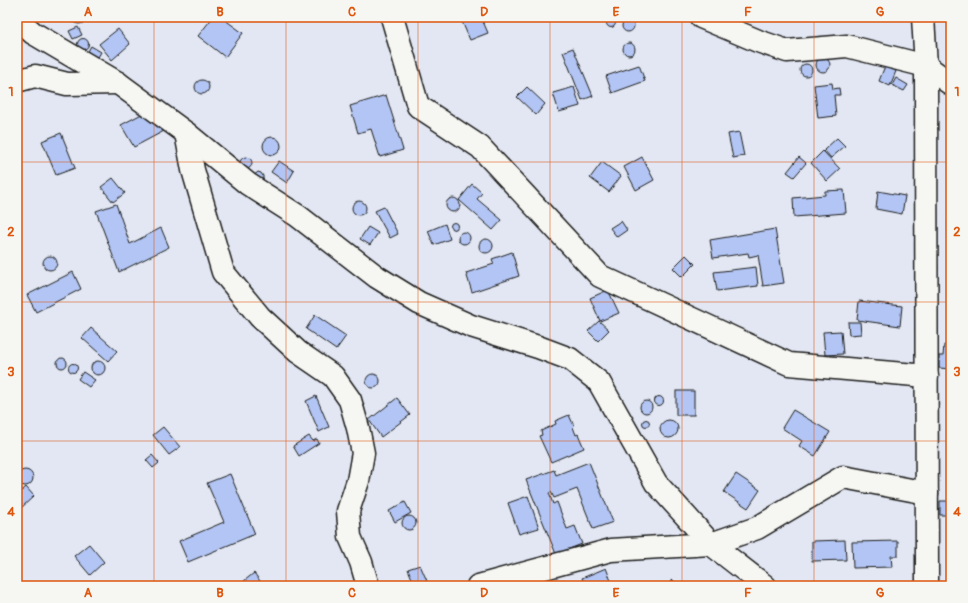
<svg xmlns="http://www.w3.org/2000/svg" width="968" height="603" viewBox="0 0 968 603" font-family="Pangolin,sans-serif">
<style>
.building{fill:#b2c5f4;stroke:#1c1c1c}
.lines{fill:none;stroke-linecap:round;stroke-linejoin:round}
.minor-casing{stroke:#1c1c1c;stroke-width:25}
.minor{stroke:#f6f6f2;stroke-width:22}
.grid{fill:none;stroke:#de560d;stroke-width:1;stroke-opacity:0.55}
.neatline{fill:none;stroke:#de560d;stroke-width:1.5}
.grid-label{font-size:13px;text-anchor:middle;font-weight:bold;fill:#de560d}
</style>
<rect width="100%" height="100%" fill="#e2e7f3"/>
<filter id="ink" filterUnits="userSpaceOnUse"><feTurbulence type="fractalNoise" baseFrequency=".025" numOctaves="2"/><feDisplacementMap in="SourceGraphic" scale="8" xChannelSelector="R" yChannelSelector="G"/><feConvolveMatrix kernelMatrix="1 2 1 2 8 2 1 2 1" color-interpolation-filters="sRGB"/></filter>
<g filter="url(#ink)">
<!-- building -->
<g class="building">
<polygon points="72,17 85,17 85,20 83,23 79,24 75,23 72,20"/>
<polygon points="97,17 109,17 103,20"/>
<polygon points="213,17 221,17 243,33 225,57 198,36"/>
<polygon points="460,17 481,17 488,33 470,40"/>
<circle cx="611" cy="23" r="4.5"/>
<circle cx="628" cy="26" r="6"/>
<polygon points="78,27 82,35 73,39 69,31"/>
<polygon points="118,29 130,44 112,60 99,44"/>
<circle cx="83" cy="44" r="5.5"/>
<circle cx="629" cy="49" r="6"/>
<polygon points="91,46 101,52 97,59 87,53"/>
<polygon points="573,48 593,96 582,100 563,52"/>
<circle cx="823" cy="65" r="7"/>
<circle cx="806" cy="70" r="6"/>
<polygon points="639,65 645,81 612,93 606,76"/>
<polygon points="885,66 896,71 890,86 879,81"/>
<polygon points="896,78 908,85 904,91 892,85"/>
<circle cx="202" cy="87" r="7"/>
<polygon points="832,83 833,89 839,88 840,95 834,95 836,116 818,118 814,85"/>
<polygon points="527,87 545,104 536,115 517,97"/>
<polygon points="574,87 580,106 559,112 553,93"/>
<polygon points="386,95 403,150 380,157 371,129 358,133 350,106"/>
<polygon points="151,109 164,131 134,147 121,125"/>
<polygon points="739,132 744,156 733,158 728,134"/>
<polygon points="61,133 75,168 56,175 42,141"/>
<circle cx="272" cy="146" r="9"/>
<polygon points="837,138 845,146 831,158 824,150"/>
<polygon points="823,151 840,169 827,181 811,163"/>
<polygon points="642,157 654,180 636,190 624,167"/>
<polygon points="799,157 806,163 794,177 787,172"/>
<circle cx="246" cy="163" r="6"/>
<polygon points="279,161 294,171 287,183 271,172"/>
<polygon points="602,162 621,176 609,192 590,178"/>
<polygon points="258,172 261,173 263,176 263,180 261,182 253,176"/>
<polygon points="113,178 125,193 113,202 101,187"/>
<polygon points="472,184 482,193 477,199 502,220 493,230 459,200"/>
<polygon points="844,190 846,213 794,217 793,198 825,195 825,191"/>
<polygon points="878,191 905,196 902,214 876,209"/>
<circle cx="453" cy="205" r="7"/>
<circle cx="359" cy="208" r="7"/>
<polygon points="116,204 130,244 161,228 169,247 119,272 96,211"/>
<polygon points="384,207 398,234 390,238 375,211"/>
<polygon points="621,221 627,230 617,237 610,228"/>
<polygon points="948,222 951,222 951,259 949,259"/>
<circle cx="454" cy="226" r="3.5"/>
<polygon points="445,224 450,239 434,245 428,231"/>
<polygon points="368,227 378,233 370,245 360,239"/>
<polygon points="775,229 784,283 763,286 758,255 749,257 748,253 713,258 710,240"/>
<circle cx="464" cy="238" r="6"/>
<circle cx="486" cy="246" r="7"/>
<polygon points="512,252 519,276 472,292 466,273 494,264 492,259"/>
<polygon points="686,255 695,264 682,277 673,268"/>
<circle cx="50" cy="263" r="7"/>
<polygon points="756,267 758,286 717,291 714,272"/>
<polygon points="73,272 81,289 36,312 27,295"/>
<polygon points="608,290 619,313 600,321 590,298"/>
<polygon points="859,301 902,306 900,326 857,320"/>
<polygon points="315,315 346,336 336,350 306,329"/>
<polygon points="599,321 609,330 598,341 588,331"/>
<polygon points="848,322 860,322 861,334 849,335"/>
<polygon points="91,328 117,351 108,361 82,338"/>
<polygon points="841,331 843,354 825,355 823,332"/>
<polygon points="944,345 951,345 951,369 939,368 939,356 943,356"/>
<circle cx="62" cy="363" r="5"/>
<circle cx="98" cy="368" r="7"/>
<circle cx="73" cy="368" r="4.5"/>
<polygon points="83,372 95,380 89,387 78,379"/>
<circle cx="373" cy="381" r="7"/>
<rect x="676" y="391" width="18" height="24"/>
<polygon points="316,396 329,427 319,432 306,401"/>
<circle cx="659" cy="401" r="4.5"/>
<polygon points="397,398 410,415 381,437 369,420"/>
<circle cx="646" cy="407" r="6"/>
<polygon points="793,410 830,432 815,456 799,446 802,441 782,428"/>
<polygon points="569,415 574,426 573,427 576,435 578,434 584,448 551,462 539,436 542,435 541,431 556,424 555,421"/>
<circle cx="646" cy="423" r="3.5"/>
<circle cx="669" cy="429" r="9"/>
<polygon points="163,427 180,447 169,455 153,435"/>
<polygon points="309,436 313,441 317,439 319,443 299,456 293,446"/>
<polygon points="152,455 159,463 153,468 146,460"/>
<polygon points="589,462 613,522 593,529 577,489 554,498 551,492 549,493 553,504 557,502 567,529 575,526 582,544 556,554 526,480 554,470 556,475"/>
<circle cx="25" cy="478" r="8"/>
<polygon points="230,474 255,534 188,562 179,541 224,522 207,483"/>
<polygon points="736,474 760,490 748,508 724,492"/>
<polygon points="26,487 34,496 20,509 17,505 17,495"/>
<polygon points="528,496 539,528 519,534 508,503"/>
<polygon points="940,501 950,501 951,515 940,515"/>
<polygon points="405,502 411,513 395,522 389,511"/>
<circle cx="409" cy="523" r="7"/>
<polygon points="845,540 846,560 812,561 812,541"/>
<polygon points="898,541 898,556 891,556 892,567 853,568 852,542"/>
<polygon points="89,544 104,562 90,575 74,556"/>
<polygon points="420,565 427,581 415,586 408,569"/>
<polygon points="606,568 613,586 585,586 582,578"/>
<polygon points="254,573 260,581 253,586 248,586 244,581"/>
<polygon points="673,580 678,586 666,586"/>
</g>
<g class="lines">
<defs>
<g id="minor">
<polyline points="392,17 418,106 480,147 600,276 789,364 927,376"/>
<polyline points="701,17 758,41 787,51 847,46 926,66 951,84"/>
<polyline points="923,17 926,66 927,586"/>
<polyline points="17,19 33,33 118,83 186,133 248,184 298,216 377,277 419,303 471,326 538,347 570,359 599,382 656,483 711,544 765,586"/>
<polyline points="17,81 35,76 67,84 118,83"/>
<polyline points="186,133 193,170 223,272 260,317 298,352 333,376 350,400 358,428 363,453 358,481 348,511 350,537 361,562 368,586"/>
<polyline points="478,586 611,550 711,544 757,528 843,477 927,493"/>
</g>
</defs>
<!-- minor casing -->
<use href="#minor" class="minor-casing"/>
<!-- minor -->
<use href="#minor" class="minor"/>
</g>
</g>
<!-- grid -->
<path class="grid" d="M154 17V586M286 17V586M418 17V586M550 17V586M682 17V586M814 17V586M17 162H951M17 302H951M17 441H951"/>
<!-- margin -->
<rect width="968" height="603" fill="none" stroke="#f6f6f2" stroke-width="44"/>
<rect x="22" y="22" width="924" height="559" class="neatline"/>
<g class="grid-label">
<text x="88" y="16">A</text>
<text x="220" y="16">B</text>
<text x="352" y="16">C</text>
<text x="484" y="16">D</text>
<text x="616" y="16">E</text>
<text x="748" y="16">F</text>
<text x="880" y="16">G</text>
<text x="11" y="96">1</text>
<text x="957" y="96">1</text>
<text x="11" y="236">2</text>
<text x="957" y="236">2</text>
<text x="11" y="376">3</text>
<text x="957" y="376">3</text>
<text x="11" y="516">4</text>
<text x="957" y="516">4</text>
<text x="88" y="597">A</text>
<text x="220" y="597">B</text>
<text x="352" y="597">C</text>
<text x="484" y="597">D</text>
<text x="616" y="597">E</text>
<text x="748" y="597">F</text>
<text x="880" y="597">G</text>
</g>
</svg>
